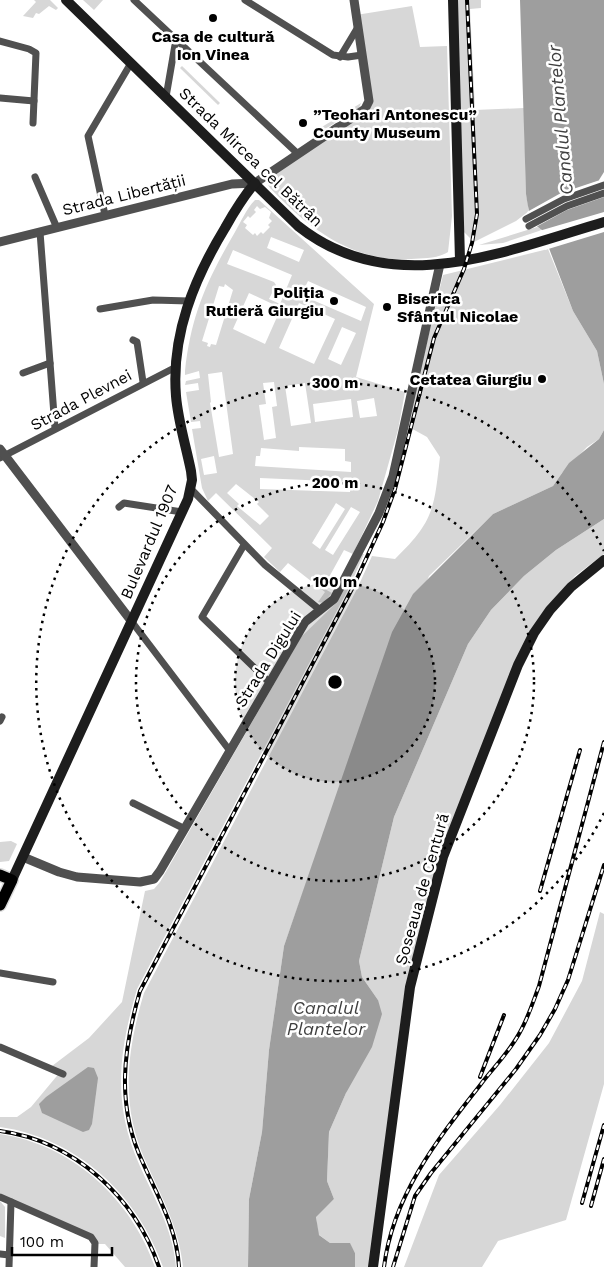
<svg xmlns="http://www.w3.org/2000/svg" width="604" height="1267" viewBox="0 0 604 1267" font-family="'Work Sans',sans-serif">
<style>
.green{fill:#d7d7d7;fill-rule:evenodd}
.water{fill:#9e9e9e}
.pier{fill:#fff}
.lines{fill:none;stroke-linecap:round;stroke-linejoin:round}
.primary-casing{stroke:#dbdbdb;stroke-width:14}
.minor{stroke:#505050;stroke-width:7}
.tertiary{stroke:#505050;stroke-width:9}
.secondary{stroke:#1d1d1d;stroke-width:10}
.primary{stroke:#000;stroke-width:11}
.rail-casing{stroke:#000;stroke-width:4}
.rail{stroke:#fff;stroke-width:2;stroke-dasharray:5.5;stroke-linecap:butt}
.ring{fill:none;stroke:#000;stroke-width:2.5;stroke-dasharray:2.5 5}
.poi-dot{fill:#000;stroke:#fff;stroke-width:2}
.labels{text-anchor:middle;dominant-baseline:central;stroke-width:5;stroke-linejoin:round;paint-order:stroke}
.poi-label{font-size:16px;font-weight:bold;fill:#000;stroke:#fff;text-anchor:start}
.street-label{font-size:16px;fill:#000;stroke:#fff}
.water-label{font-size:18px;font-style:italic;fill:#3f3f3f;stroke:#fff}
.centre{fill:#000;stroke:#fff;stroke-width:2.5}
.ring-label{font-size:15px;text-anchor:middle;font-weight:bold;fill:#000;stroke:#fff;stroke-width:5;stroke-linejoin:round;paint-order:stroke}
</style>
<rect width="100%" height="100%" fill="#fff"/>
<!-- green -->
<g class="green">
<polygon points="34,0 50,0 58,8 56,10 49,6 39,14 36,13 33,18 23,16 36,2"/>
<polygon points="83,0 103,0 94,10"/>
<polygon points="456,0 481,0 481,8 470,9 475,110 524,108 526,194 529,211 516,221 474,242 463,231"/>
<path d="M412 6 420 47 447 46 452 216 448 252C437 259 423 258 411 259 354 263 308 228 271 189 267 185 268 181 264 177L368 105 356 15Z"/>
<polygon points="182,66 220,103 218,105 180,68"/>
<polygon points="361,103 359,108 314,136 312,133"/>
<path d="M255 200H259L374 304 356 377 405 392 398 430 378 501 353 554 344 550 323 588 332 593 323 603 318 602 325 592 288 563 280 572 264 557 272 548 216 493 208 501 202 488 192 429 201 428 200 421 191 422 186 392 199 390 198 383 185 385 186 381 200 378 199 371 185 375V371C191 315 207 280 235 232 241 222 246 209 255 200ZM257 206 260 209 265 207 271 212 269 218 272 221 268 225 270 227 263 234 261 232 257 236 255 233 253 235 245 228 247 225 243 222 248 216 250 218 256 212 254 210ZM271 237 304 250 299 262 267 248ZM233 250 292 275 280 304 269 299 276 285 274 282 227 264ZM308 281 366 307 361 321 301 295ZM225 284 233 290 216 345 211 344 210 347 207 346 208 343 202 341 219 286 224 287ZM249 293 281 308 265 344 233 329ZM299 303 335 319 314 364 279 348ZM342 327 356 333 341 365 328 359ZM222 372 233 454 219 457 210 403 211 402 208 374ZM274 382 277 406 272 407 276 438 264 440 259 405 266 404 263 383ZM305 383 311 423 291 426 285 386ZM374 398 377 416 360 418 357 401ZM351 399 353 417 315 422 313 404ZM299 447 345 449V461L351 462V472L255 466 256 456H260L261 448 299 451ZM214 456 217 473 204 475 201 459ZM260 478 351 482 350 492 260 489ZM236 484 259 502 257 504 269 516 260 525 237 506 239 504 227 493ZM336 503 345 509 320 549 312 543ZM351 507 360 512 333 555 325 550Z"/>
<polygon points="537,227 542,230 503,243 479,245"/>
<path d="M548 249 573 311 597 351 604 384V430L599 439 587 447 562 473 553 486 493 514 429 576 324 833 284 946 269 1050 262 1132 249 1199 248 1267H183C179 1227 161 1196 145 1160 120 1104 127 1050 144 993L357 589 372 556 395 559C434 521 434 509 440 457L427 437 407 426 443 275Z"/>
<polygon points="604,519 604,554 575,576 550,604 464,793 404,995 370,1267 355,1267 355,1253 350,1244 330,1243 318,1234 316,1216 334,1199 327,1181 329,1132 346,1093 378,1000 362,977 359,961 394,817 468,644 491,610 524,576 556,550"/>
<path d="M362 554H364L350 586 137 989C119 1051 112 1103 139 1164 154 1198 173 1229 176 1267H163C138 1195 77 1138 0 1127V1117H17L31 1107 61 1071 52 1066 89 1038 122 1002 145 891 154 889 160 882 301 637 334 605Z"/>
<polygon points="11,841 17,844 9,861 0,862 0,842"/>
<polygon points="600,912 604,914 604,1084 566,1220 498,1241 482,1267 404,1267 439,1175 500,1105 549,1043 582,981"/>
<path d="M0 1134C73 1145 131 1199 155 1267H125L105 1244H97L0 1195Z"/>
<polygon points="0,1201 5,1207 5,1238 0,1236"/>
</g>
<!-- water -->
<g class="water">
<path d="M520 0H604V172L599 180 604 195V384L597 351 573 311 542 230C530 223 528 207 526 194Z"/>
<polygon points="604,430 604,519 556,550 524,576 491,610 468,644 394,817 359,961 362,977 378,1000 382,1014 372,1047 346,1093 329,1132 327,1181 334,1199 316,1217 319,1235 330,1243 350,1243 355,1253 355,1267 248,1267 249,1199 262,1132 269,1050 284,946 392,632 413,594 493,514 553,486 569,463 599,439"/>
<polygon points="88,1067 94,1068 98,1078 92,1124 89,1130 83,1132 42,1113 39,1104 46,1097"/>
</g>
<!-- pier -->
<g class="pier">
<polygon points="603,179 604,197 567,210 534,228 527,212 561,193"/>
<polygon points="604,212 604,232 545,250 539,231"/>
</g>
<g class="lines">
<defs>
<polyline id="primary" points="0,875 12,880 0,905"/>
</defs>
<!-- primary casing -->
<use href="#primary" class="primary-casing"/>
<!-- minor -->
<g class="minor">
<polyline points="134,0 297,153"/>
<polyline points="245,0 333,55 348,57 362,55"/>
<polyline points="0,41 29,49 36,53 33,123"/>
<polyline points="340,57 358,27"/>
<polyline points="166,97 176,39"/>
<polyline points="0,98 34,101"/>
<polyline points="35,177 57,228"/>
<polyline points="105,215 88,136 131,63"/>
<polyline points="526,219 564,199 604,185"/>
<polyline points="529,226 567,206 604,193"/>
<polyline points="40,232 55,428"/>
<polyline points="100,309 153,300 189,301"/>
<polyline points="133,340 137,342 143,382"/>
<polyline points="23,373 50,363"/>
<polyline points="0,458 176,367"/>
<polyline points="191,489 265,565 320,610"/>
<polyline points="119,507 124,503 182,512"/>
<polyline points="244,545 202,617 270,683"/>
<polyline points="132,622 230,751"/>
<polyline points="0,721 2,717"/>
<polyline points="133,803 185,829"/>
<polyline points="0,973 53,982"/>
<polyline points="0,1047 63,1074"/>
<polyline points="0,1197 91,1237 95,1243 94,1267"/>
<polyline points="0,1254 9,1255"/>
<polyline points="9,1267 11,1202"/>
</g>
<!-- tertiary -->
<g class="tertiary">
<polyline points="0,242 232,184 255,183 365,109 369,101 354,0"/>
<polyline points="0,449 132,622"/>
<polyline points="23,857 59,872 77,877 140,882 154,879 160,871 305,622 334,599 379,513 393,476 440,264"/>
</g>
<!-- secondary -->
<g class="secondary">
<path d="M66 0 298 226C391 300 503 252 604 222"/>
<polyline points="453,0 460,260"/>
<path d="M12 880 188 499 192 480 191 471C186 446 178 421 176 396 171 335 194 279 225 228 234 212 243 197 255 183"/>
<polyline points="373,1267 410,987 443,857 518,665 534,633 550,610 571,587 604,560"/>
</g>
<!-- primary -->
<use href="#primary" class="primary"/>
<defs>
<g id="rail">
<polyline points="540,891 580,750"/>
<polyline points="480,1077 504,1015"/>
<path d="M0 1131C74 1141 135 1197 159 1267"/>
<polyline points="582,1203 604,1125"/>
<polyline points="591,1206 604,1159"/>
<path d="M179 1267C177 1229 158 1197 143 1163 116 1106 123 1050 140 991L353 587 383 522 395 489 434 338 464 269 472 243 477 214 467 0"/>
<path d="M384 1267C393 1195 437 1140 481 1084 494 1067 510 1051 520 1032 528 1018 533 1002 539 986L604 742"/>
<polyline points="393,1267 415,1196 431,1173 516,1069 540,1035 555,1009 568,980 604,865"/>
</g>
</defs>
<!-- rail casing -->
<use href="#rail" class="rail-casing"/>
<!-- rail -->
<use href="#rail" class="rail"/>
</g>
<!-- distance rings -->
<circle cx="335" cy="682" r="100" fill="#000" fill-opacity=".12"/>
<g class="ring">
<circle cx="335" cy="682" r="100"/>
<circle cx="335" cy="682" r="199"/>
<path d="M604 813A299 299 0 1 1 604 551"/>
</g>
<!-- markers -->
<g class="poi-dot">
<circle cx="213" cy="18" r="5"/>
<circle cx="303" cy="123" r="5"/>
<circle cx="334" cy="301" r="5"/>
<circle cx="387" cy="307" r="5"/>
<circle cx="542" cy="379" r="5"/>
</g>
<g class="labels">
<!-- poi labels -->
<g class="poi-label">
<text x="213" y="36" text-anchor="middle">Casa de cultură<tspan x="213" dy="18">Ion Vinea</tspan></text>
<text x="313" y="114">”Teohari Antonescu”<tspan x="313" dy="18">County Museum</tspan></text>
<text x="324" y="292" text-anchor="end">Poliția<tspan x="324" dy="18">Rutieră Giurgiu</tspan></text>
<text x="397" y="298">Biserica<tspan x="397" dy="18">Sfântul Nicolae</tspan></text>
<text x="532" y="379" text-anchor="end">Cetatea Giurgiu</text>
</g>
<!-- street labels -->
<g class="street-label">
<text transform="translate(251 157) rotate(44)">Strada Mircea cel Bătrân</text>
<text transform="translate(124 195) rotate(-14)">Strada Libertății</text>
<text transform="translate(81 400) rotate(-28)">Strada Plevnei</text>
<text transform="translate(149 542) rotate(-67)">Bulevardul 1907</text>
<text transform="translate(268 659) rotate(-58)">Strada Digului</text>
<text transform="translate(422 889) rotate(-74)">Șoseaua de Centură</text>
</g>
<!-- water labels -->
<g class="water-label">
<text transform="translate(560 120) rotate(-95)">Canalul Plantelor</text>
<text x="326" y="1007">Canalul<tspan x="326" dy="21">Plantelor</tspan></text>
</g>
</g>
<circle cx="335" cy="682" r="8" class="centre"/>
<g class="ring-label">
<text x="335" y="388">300 m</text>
<text x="335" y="488">200 m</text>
<text x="335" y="587">100 m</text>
</g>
<!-- scale -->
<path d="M12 1247v8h100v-8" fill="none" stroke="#000000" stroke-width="2.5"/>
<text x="20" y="1247" font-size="15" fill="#000000" stroke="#ffffff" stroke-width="4" paint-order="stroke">100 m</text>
</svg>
